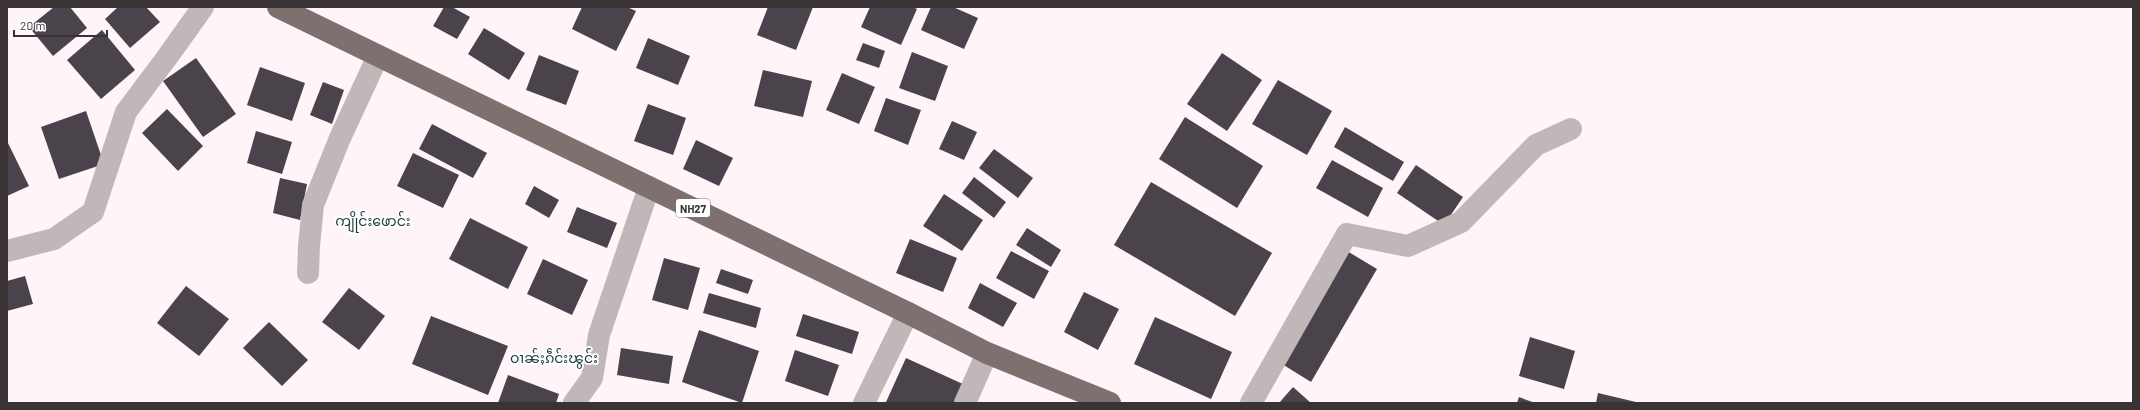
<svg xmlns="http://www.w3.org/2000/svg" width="2140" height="410" viewBox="0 0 2140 410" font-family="Barlow,'Noto Sans Myanmar',sans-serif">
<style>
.building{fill:#4b434c}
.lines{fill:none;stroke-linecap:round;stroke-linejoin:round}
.street{stroke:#c0b8b8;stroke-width:22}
.highway{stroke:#7e706e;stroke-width:22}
.labels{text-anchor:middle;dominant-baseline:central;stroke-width:4;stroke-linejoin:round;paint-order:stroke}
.shield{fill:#fff;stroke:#747072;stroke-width:1}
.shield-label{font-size:11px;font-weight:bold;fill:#393335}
.quarter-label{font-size:14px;fill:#1b3d40;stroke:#fff}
</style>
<rect width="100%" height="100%" fill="#fff5f9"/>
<!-- building -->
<g class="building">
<polygon points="54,7 70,7 87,28 53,56 29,27"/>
<polygon points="118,7 146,7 160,22 130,48 105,19"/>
<polygon points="444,7 452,7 470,17 457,39 433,26"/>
<polygon points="582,7 627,7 636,11 616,51 572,29"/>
<polygon points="768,7 813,7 796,50 757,35"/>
<polygon points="870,7 913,7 917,9 901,45 861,27"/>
<polygon points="931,7 953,7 978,18 964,49 921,30"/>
<polygon points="484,28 525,53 509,80 468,54"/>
<polygon points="102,30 135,70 101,99 67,60"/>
<polygon points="648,38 690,56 678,85 636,68"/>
<polygon points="863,43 885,51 879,68 856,60"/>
<polygon points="912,52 948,66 935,101 899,88"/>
<polygon points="1222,53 1262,80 1227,131 1187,104"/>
<polygon points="539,55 579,71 566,105 526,90"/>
<polygon points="196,58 236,114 203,137 163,81"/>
<polygon points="260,67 305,83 292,121 247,105"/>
<polygon points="763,70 812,81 803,117 754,106"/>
<polygon points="842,73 875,87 859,124 826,110"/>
<polygon points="1278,80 1332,111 1307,155 1252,124"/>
<polygon points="323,82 344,90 332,124 310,115"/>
<polygon points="886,98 921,110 908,145 874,131"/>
<polygon points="648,104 686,118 673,155 634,141"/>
<polygon points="167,109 203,146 178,171 142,133"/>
<polygon points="86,111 104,164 59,179 41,127"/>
<polygon points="1185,117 1263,166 1237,208 1159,159"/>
<polygon points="952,121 977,132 964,160 939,149"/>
<polygon points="432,124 487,153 473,178 419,149"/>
<polygon points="1345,127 1404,162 1393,181 1334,147"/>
<polygon points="256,131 292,142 282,174 247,163"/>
<polygon points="696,140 733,158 719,186 683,169"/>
<polygon points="7,141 29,186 7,196"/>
<polygon points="994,149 1033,178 1018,198 979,168"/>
<polygon points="413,153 459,175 443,208 397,186"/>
<polygon points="1332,160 1383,188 1368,217 1316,188"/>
<polygon points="1416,165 1463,197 1444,225 1397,193"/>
<polygon points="974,177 1006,202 994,218 962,193"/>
<polygon points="280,178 307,184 300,220 273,213"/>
<polygon points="1151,182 1272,253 1235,316 1114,245"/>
<polygon points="534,186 559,200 549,218 525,204"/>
<polygon points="944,194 983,220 962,251 923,226"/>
<polygon points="577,207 617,223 607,248 567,232"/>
<polygon points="470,218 528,247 508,289 449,259"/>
<polygon points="1027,228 1061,250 1051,267 1016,245"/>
<polygon points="910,239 957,258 943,292 896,273"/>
<polygon points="1011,251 1049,271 1034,299 996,278"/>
<polygon points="1347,251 1377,269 1311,382 1282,364"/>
<polygon points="664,258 700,268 688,310 652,300"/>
<polygon points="543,259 588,280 572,315 527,294"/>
<polygon points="721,269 753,280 748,294 716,283"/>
<polygon points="25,276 33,304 7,311 7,281"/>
<polygon points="980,283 1017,303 1003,327 968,308"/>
<polygon points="186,286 229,319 199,356 157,323"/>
<polygon points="349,288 385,316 359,350 322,322"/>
<polygon points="1084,292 1119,309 1098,350 1064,332"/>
<polygon points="709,293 761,308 756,328 703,313"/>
<polygon points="803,314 859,332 852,354 796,336"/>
<polygon points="431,316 508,346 488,395 412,364"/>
<polygon points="1155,317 1232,352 1211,399 1134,364"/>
<polygon points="269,322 308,360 282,386 243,348"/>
<polygon points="699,330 759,351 742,403 682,382"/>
<polygon points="1530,337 1575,351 1564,389 1519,376"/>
<polygon points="621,348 673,356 669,384 617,375"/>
<polygon points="795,350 839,365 828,396 785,381"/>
<polygon points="906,358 965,385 956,403 886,402"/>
<polygon points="508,375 559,394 556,403 498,403"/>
<polygon points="1293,387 1311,403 1279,403"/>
<polygon points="1598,393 1636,402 1635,403 1596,403"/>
<polygon points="1519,397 1535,403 1517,403"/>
</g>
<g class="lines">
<!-- street -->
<g class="street">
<polyline points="7,251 54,239 93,212 126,112 168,56 203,7"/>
<polyline points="308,273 309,246 313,205 340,138 378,56"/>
<polyline points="574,403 592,378 599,335 649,187"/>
<polyline points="864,403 908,313"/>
<polyline points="965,403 987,353"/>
<polyline points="1251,403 1347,234 1408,246 1461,222 1536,145 1571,129"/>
</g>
<!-- highway -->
<polyline class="highway" points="278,7 908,313 987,353 1110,403"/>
</g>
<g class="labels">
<!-- shield labels -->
<rect class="shield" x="676" y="199" width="34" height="18" rx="3"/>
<g class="shield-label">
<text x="693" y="208">NH27</text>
</g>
<!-- quarter labels -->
<g class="quarter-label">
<text x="373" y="220">ကျိုင်းဖောင်း</text>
<text x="554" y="357">ဝၢၼ်ႈၵဵင်းၽွင်း</text>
</g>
</g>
<!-- border -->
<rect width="2140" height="410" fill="none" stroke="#393335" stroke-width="16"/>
<!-- scale -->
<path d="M14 30v6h93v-6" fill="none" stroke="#393335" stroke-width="2"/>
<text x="20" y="30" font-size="12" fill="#393335" stroke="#ffffff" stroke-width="3" paint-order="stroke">20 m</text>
</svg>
